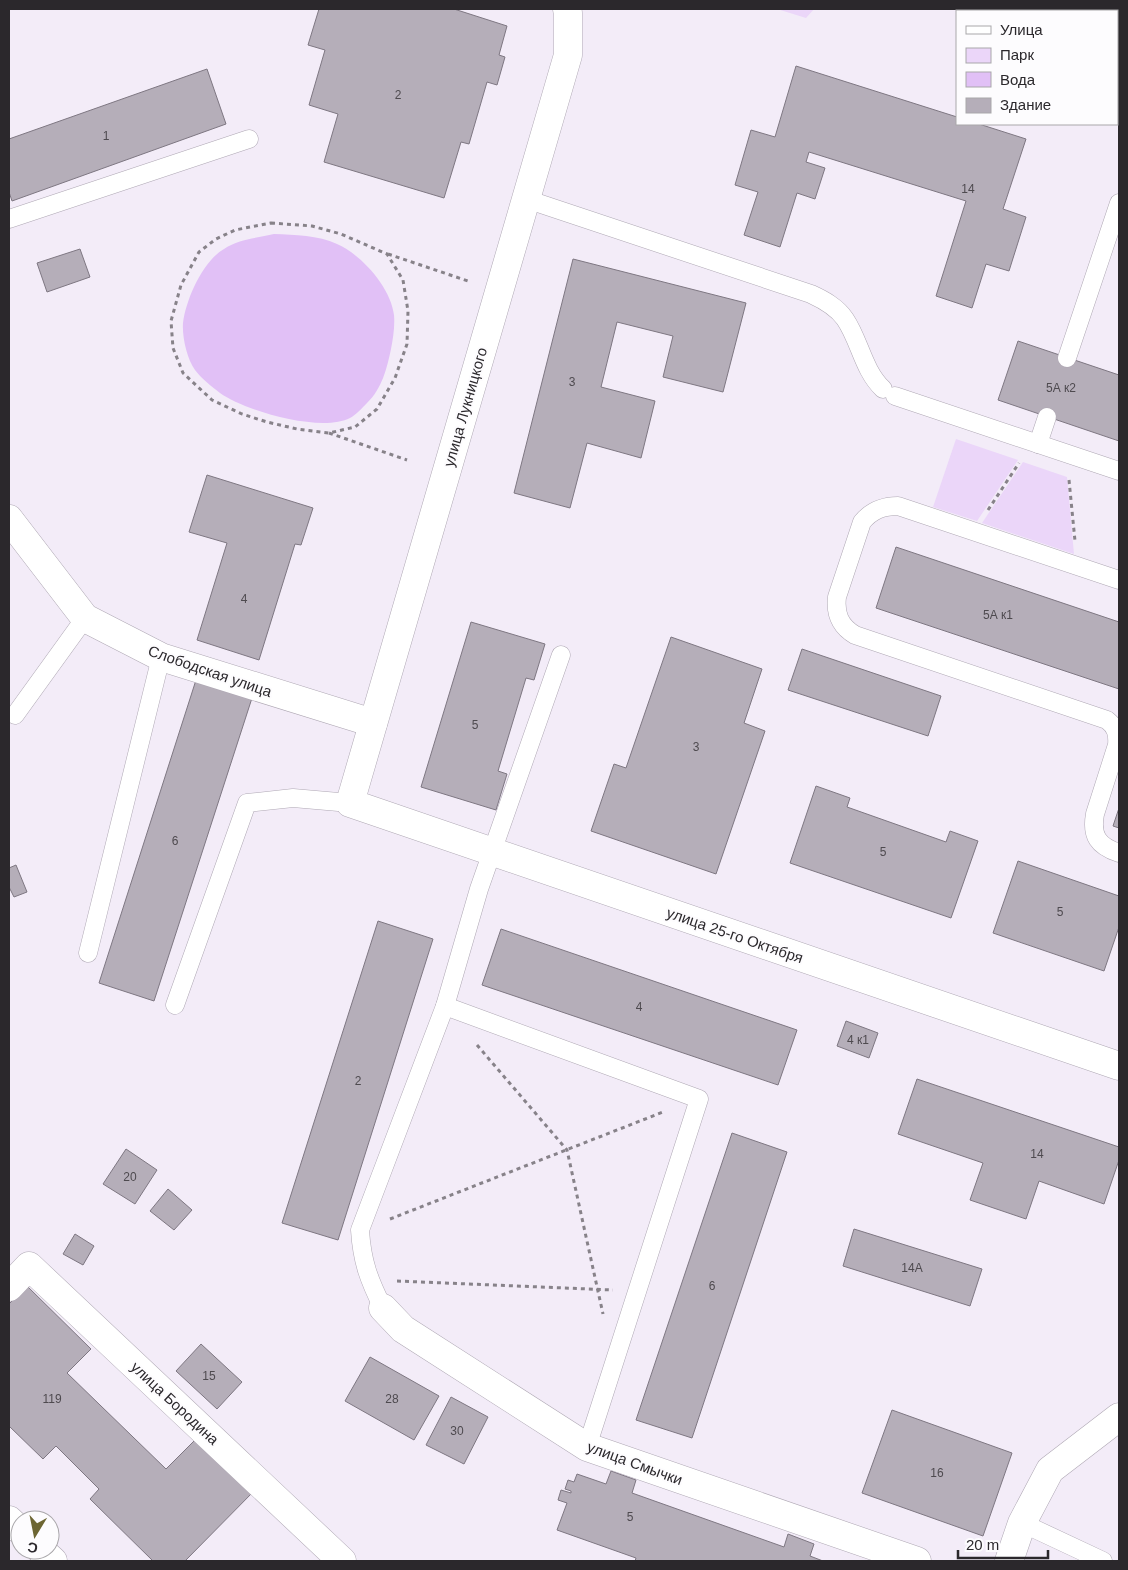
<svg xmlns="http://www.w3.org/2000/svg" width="1128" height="1570" viewBox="0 0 1128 1570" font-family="Arial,sans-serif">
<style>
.green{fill:#ebd6f9}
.water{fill:#e1c0f6}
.building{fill:#b5aeb9;stroke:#7e7782}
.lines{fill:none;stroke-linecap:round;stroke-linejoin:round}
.lane-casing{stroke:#afa8b4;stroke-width:19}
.street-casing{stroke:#afa8b4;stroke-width:29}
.secondary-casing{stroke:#afa8b4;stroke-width:29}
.path{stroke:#878289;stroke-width:3;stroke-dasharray:4 4;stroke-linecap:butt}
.lane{stroke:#fff;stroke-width:18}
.street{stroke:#fff;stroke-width:28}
.secondary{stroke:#fff;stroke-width:28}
.labels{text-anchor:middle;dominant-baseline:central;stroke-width:4;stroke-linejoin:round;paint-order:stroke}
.number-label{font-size:12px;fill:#4e4a4f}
.street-label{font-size:15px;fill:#2b282c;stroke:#fdfcfe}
</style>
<rect width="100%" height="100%" fill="#f3ecf8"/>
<!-- green -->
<g class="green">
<polygon points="777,9 814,9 806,18"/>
<polygon points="956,439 1018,460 977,521 933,507"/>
<polygon points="1023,462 1067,477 1074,554 982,523"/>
</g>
<!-- water -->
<path class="water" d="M274 234C295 235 318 235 337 244 362 255 391 288 394 315 395 326 393 339 391 349 387 368 382 389 367 403 362 408 356 415 350 418 321 433 245 411 220 393 212 387 201 378 195 370 187 359 182 337 183 323 186 299 203 261 224 249 238 239 258 238 274 234Z"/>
<!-- building -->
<g class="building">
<polygon points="319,9 454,9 507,26 499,55 505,57 497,85 487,82 469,144 461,142 444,198 324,162 338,114 309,105 325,50 308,45"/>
<polygon points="796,66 957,117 957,124 979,124 1026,139 1003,209 1026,217 1009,271 986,264 972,308 936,296 966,201 809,152 806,162 825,168 815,199 797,193 780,247 744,235 758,192 735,185 751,130 775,137"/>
<polygon points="207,69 226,124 12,201 9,192 9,139"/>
<polygon points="80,249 90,277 47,292 37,263"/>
<polygon points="573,259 746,303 723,392 663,377 673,336 617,322 601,387 655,401 641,458 587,443 570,508 514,493"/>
<polygon points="1018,341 1119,375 1119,441 998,400"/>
<polygon points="207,475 313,508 301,545 295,544 259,660 197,640 227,543 189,532"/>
<polygon points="896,547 1119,622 1119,689 876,608"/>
<polygon points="471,622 545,644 534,680 526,678 498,771 507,774 496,810 421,787"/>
<polygon points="671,637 762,669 744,723 765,731 716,874 591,831 614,764 626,768"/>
<polygon points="802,649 941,696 928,736 788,690"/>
<polygon points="196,680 252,698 154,1001 99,983"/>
<polygon points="816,786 850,798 847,807 946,842 950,831 978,841 951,918 790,863"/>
<polygon points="1119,808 1119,828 1113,826"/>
<polygon points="1018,861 1119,896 1119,927 1104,971 993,933"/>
<polygon points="16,865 27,892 14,897 9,887 9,868"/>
<polygon points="378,921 433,939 338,1240 282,1223"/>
<polygon points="501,929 797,1030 778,1085 482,985"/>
<polygon points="846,1021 878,1033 869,1058 837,1046"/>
<polygon points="917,1079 1119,1147 1119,1160 1104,1204 1039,1181 1026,1219 970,1200 983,1163 898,1134"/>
<polygon points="732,1133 787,1152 692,1438 636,1420"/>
<polygon points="126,1149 157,1170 135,1204 103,1184"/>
<polygon points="168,1189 192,1210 174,1230 150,1211"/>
<polygon points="854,1229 982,1269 970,1306 843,1266"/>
<polygon points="75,1234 94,1246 83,1265 63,1254"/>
<polygon points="27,1286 91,1349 67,1373 166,1469 199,1436 255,1490 185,1561 153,1561 90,1499 99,1489 56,1446 43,1459 9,1426 9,1304"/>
<polygon points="201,1344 242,1382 217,1409 176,1371"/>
<polygon points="370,1357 439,1396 414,1440 345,1401"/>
<polygon points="451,1397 488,1417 464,1464 426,1445"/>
<polygon points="892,1410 1012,1453 983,1536 862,1493"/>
<polygon points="611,1471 636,1480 632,1493 784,1547 788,1534 814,1544 810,1556 823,1561 635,1561 636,1558 557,1530 567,1503 558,1500 561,1490 571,1493 571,1491 565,1489 568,1480 574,1482 577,1474 606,1484"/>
</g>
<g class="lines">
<defs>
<g id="lane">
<path d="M526 199 811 294C824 300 837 307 845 319 860 341 863 370 883 389"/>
<polyline points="9,219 249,139"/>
<polyline points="1067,358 1119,203"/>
<polyline points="895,396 1119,471"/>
<polyline points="1038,444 1047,417"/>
<path d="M1119 580 898 506C883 506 872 510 862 522L837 597C835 614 840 626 855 635L1107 720C1116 727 1118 734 1117 745L1095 814C1091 836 1098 846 1119 853"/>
<polyline points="15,715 85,618"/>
<polyline points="88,953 161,657"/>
<polyline points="175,1005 247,803 293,798 350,803"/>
<polyline points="445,1006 699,1099 587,1447"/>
<path d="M383 1308C369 1280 362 1262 360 1230L445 1006 479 889 561 655"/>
<polyline points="1022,1523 1103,1561"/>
</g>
<g id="street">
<polyline points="9,519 85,618 161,657 373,723"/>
<polyline points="9,1287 29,1266 342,1561"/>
<polyline points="383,1308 403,1329 587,1447 917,1561"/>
<polyline points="9,1520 20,1530"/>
<polyline points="41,1550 53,1561"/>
<polyline points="1009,1561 1022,1523 1050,1470 1119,1417"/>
</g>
<g id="secondary">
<polyline points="567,9 568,13 568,55 350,803 1119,1066"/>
<polyline points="1059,9 1064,11"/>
<polyline points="1117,39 1119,40"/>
</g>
</defs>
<!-- lane casing -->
<use href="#lane" class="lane-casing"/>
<!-- street casing -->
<use href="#street" class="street-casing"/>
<!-- secondary casing -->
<use href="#secondary" class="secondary-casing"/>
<!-- path -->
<g class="path">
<polygon points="271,223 312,226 341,234 387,254 403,280 408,311 407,344 395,378 377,409 355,427 329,433 297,429 267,422 242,414 212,400 183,373 173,348 171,321 181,285 199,252 216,239 235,230"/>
<polyline points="388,254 468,281"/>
<polyline points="329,433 407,460"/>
<polyline points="1069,480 1075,541"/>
<polyline points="988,510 1019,463"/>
<polyline points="477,1045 567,1150 603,1314"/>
<polyline points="390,1219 663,1112"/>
<polyline points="397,1281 613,1290"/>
</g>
<!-- lane -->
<use href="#lane" class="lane"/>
<!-- street -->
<use href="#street" class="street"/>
<!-- secondary -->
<use href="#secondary" class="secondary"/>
</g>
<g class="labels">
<!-- number labels -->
<g class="number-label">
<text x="398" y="95">2</text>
<text x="106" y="136">1</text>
<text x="968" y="189">14</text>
<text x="572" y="382">3</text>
<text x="1061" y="388">5А к2</text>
<text x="244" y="599">4</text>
<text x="998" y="615">5А к1</text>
<text x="475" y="725">5</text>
<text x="696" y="747">3</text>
<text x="175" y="841">6</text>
<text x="883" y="852">5</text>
<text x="1060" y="912">5</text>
<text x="639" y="1007">4</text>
<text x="858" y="1040">4 к1</text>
<text x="358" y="1081">2</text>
<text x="1037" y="1154">14</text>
<text x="130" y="1177">20</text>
<text x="912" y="1268">14А</text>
<text x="712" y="1286">6</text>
<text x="209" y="1376">15</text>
<text x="52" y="1399">119</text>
<text x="392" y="1399">28</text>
<text x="457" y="1431">30</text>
<text x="937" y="1473">16</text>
<text x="630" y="1517">5</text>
</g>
<!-- street labels -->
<g class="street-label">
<text transform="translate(465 407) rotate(-74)">улица Лукницкого</text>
<text transform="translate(210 671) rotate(19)">Слободская улица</text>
<text transform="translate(735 935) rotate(19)">улица 25-го Октября</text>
<text transform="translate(175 1403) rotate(43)">улица Бородина</text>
<text transform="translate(635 1463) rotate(20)">улица Смычки</text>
</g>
</g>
<!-- border -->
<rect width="1128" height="1570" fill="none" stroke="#2b282c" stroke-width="20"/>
<!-- legend -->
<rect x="956" y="10" width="162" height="115" fill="#fdfcfe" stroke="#a9a7aa"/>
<rect x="966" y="26" width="25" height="8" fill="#ffffff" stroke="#a9a7aa"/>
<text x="1000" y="35" font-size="15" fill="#2b282c">Улица</text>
<rect x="966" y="48" width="25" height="15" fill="#ebd6f9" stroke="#a9a7aa"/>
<text x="1000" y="60" font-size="15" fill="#2b282c">Парк</text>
<rect x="966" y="72" width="25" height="15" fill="#e1c0f6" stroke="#a9a7aa"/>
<text x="1000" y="85" font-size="15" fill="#2b282c">Вода</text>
<rect x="966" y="98" width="25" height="15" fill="#b5aeb9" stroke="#a9a7aa"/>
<text x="1000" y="110" font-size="15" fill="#2b282c">Здание</text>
<!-- north arrow -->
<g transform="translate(35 1535) rotate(190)"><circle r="24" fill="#fdfcfe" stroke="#a9a7aa"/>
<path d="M0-4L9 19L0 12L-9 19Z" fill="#6d6633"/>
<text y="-8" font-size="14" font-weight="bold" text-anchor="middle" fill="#2b282c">С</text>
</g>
<!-- scale -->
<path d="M958 1550v8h90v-8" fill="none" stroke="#2b282c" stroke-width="2.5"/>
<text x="966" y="1550" font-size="15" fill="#2b282c" stroke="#fdfcfe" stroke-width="4" paint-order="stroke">20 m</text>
</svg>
